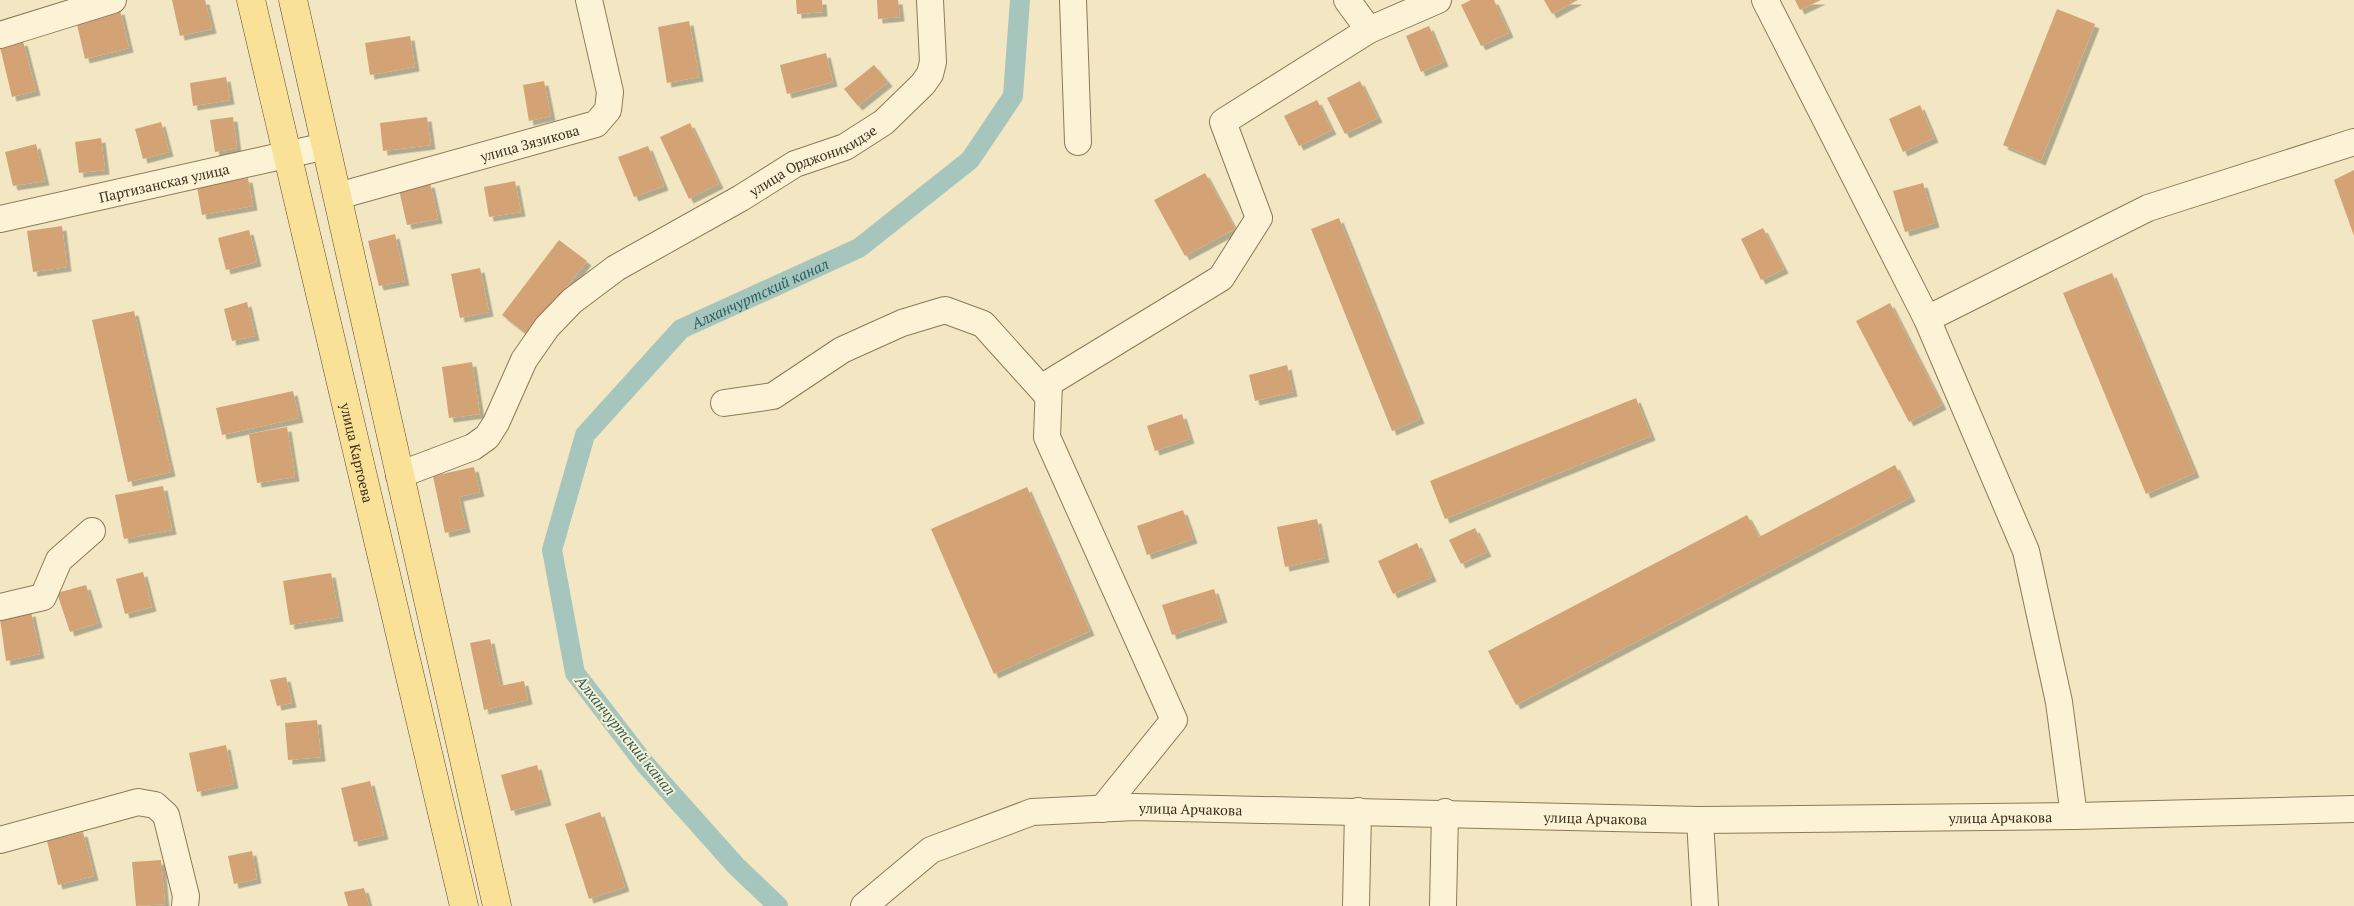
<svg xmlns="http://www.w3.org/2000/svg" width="2354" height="906" viewBox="0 0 2354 906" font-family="'PT Serif',serif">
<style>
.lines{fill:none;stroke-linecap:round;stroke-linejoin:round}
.canal{stroke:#a5c5bd;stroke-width:20}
.building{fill:#d4a375;filter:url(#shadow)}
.minor-casing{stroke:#8e7857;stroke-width:28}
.major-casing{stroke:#5c452c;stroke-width:29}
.minor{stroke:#fcf3d7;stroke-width:26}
.major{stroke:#f9e197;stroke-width:28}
.labels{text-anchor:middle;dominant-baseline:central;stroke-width:4;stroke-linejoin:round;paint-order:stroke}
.street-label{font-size:14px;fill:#3d2e1d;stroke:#f9f0d3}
.water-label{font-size:15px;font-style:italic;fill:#2b5e5e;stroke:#f9f0d3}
</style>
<defs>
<filter id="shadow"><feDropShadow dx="4.5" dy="4.5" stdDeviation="0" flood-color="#0004"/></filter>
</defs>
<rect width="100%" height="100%" fill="#f2e7c2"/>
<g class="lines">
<!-- canal -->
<path class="canal" id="s1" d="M778 906 736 866 645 764 575 673 552 550 585 435 681 329 859 248 970 160 1013 96 1020 0"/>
</g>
<!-- building -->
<g class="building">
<polygon points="172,0 205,0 212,29 180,36"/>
<polygon points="796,0 822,0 823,12 797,14"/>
<polygon points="877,0 898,0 900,17 878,19"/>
<polygon points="1471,0 1494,0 1509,33 1481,46 1461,5"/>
<polygon points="1544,0 1578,0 1552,14"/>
<polygon points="1795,0 1821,0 1800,10"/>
<polygon points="2057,9 2095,24 2041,161 2003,145"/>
<polygon points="120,10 129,48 85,59 76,20"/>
<polygon points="689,21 699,77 667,83 658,27"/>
<polygon points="1429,26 1444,62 1421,72 1406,36"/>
<polygon points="410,36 415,67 370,75 365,43"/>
<polygon points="23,41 36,91 12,97 0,47"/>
<polygon points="826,53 833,82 787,94 780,65"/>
<polygon points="874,65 888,82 858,106 844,89"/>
<polygon points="226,77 230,100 193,106 190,83"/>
<polygon points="544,81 551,116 529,121 523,85"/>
<polygon points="1360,81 1378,118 1345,134 1327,98"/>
<polygon points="1317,100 1332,130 1299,146 1284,116"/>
<polygon points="1920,105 1934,138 1903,152 1889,119"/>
<polygon points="233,117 237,148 215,152 210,120"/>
<polygon points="427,117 431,145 383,151 380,123"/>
<polygon points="161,122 169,152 143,159 135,129"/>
<polygon points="690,123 719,184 689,199 660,137"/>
<polygon points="101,138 105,170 79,173 75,142"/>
<polygon points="36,144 45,181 13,186 5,152"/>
<polygon points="648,146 664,186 634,197 618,157"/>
<polygon points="2354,170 2354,236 2334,180"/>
<polygon points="1205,173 1235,229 1185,256 1154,200"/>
<polygon points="248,178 253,206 202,215 197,187"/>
<polygon points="515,181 521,212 489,217 484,187"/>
<polygon points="430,183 438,219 407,225 399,190"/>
<polygon points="1923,183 1935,223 1905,232 1893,191"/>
<polygon points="1339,218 1420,419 1392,431 1311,229"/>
<polygon points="62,226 67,267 33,272 27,231"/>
<polygon points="1763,228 1784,269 1761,280 1741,239"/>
<polygon points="249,230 257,262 226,270 218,238"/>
<polygon points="395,234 405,281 379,286 368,241"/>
<polygon points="559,240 587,261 529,336 502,315"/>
<polygon points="480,268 489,312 460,318 451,274"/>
<polygon points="2112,273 2195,473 2146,494 2063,293"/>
<polygon points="247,302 255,336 232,341 224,309"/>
<polygon points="1890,303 1942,405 1909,422 1856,321"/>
<polygon points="134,311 171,472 128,482 92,320"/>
<polygon points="472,362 480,414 449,418 442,367"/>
<polygon points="1287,365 1293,392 1255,401 1249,375"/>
<polygon points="293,391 299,418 222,435 216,408"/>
<polygon points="1636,398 1651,436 1445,519 1430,481"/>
<polygon points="1182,414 1190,439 1155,451 1147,426"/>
<polygon points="287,427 295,477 257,483 249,434"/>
<polygon points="1895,465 1911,497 1516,705 1488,651 1747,515 1759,537"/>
<polygon points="474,467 480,492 459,497 466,528 445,533 433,476"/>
<polygon points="163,486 172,530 124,539 115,495"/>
<polygon points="1027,487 1090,631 994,674 931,529"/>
<polygon points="1183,510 1193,539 1147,555 1137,526"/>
<polygon points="1317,519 1325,558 1285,567 1277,527"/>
<polygon points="1475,528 1487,552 1461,564 1449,540"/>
<polygon points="1417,543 1432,577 1393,594 1378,561"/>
<polygon points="143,572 152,607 125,614 116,579"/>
<polygon points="331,573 339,617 290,625 283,581"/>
<polygon points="86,585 98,623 70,632 57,593"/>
<polygon points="1214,589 1223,618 1172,635 1162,605"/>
<polygon points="31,612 40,654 6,661 0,619"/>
<polygon points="490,639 500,686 524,681 528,700 484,710 470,643"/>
<polygon points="286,677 292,703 277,706 270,680"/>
<polygon points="317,720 321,757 288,760 285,723"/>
<polygon points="226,745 234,784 197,792 189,753"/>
<polygon points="537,765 547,801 511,811 501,775"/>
<polygon points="370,781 384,835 354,842 341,788"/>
<polygon points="600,812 625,887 589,899 565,824"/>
<polygon points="83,832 94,876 58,885 47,841"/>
<polygon points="252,851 257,879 234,884 228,856"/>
<polygon points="161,860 165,904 136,906 132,862"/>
<polygon points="364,888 369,906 348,906 344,892"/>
</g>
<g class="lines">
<defs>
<g id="minor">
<polyline points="1073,0 1078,142"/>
<polyline points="1347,0 1369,30"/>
<polyline points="1765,0 1927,319 2026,551 2059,702 2074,816"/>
<polyline points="0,35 113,0"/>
<path id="s2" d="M338 196 596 124 608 110 610 92 589 0"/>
<path id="s3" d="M0 219 326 146"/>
<polyline points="1927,319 2148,208 2354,142"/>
<polyline points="724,403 773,396 842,350 902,323 945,310 983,324 1048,396"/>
<path id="s4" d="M399 475 473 447 487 437 496 423 524 360 547 327 572 301 616 268 741 198 795 164 845 147 884 122 923 84 930 74 933 62 930 0"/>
<polyline points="0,607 43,597 59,560 92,531"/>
<polyline points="1102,809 1174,720 1047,437 1049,383 1221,278 1259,218 1223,122 1369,30 1438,0"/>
<polyline points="1700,820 1705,906"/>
<polyline points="0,840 138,802 155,805 166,815 186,896 185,906"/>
<path id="s5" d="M864 906 931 850 1032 812 1135 807 1700 820 2074 816 2354 809"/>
<polyline points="1356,906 1358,811"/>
<polyline points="1443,906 1445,812"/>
</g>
<g id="major">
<path id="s6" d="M251 0 464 906"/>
<polyline points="293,0 497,906"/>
</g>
</defs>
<!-- minor casing -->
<use href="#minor" class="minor-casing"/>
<!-- major casing -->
<use href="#major" class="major-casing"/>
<!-- minor -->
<use href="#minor" class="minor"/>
<!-- major -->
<use href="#major" class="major"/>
</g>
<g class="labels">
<!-- street labels -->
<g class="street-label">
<text stroke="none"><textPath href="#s2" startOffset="199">улица Зязикова</textPath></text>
<text stroke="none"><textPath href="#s4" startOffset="538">улица Орджоникидзе</textPath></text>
<text stroke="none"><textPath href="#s3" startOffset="168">Партизанская улица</textPath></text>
<text stroke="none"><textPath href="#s6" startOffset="465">улица Картоева</textPath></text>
<text stroke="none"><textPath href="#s5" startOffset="354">улица Арчакова</textPath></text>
<text stroke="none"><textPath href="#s5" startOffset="759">улица Арчакова</textPath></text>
<text stroke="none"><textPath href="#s5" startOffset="1164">улица Арчакова</textPath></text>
</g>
<!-- water labels -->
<g class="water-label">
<text stroke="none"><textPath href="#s1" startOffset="784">Алханчуртский канал</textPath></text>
<text transform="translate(626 735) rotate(51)">Алханчуртский канал</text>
</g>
</g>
</svg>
